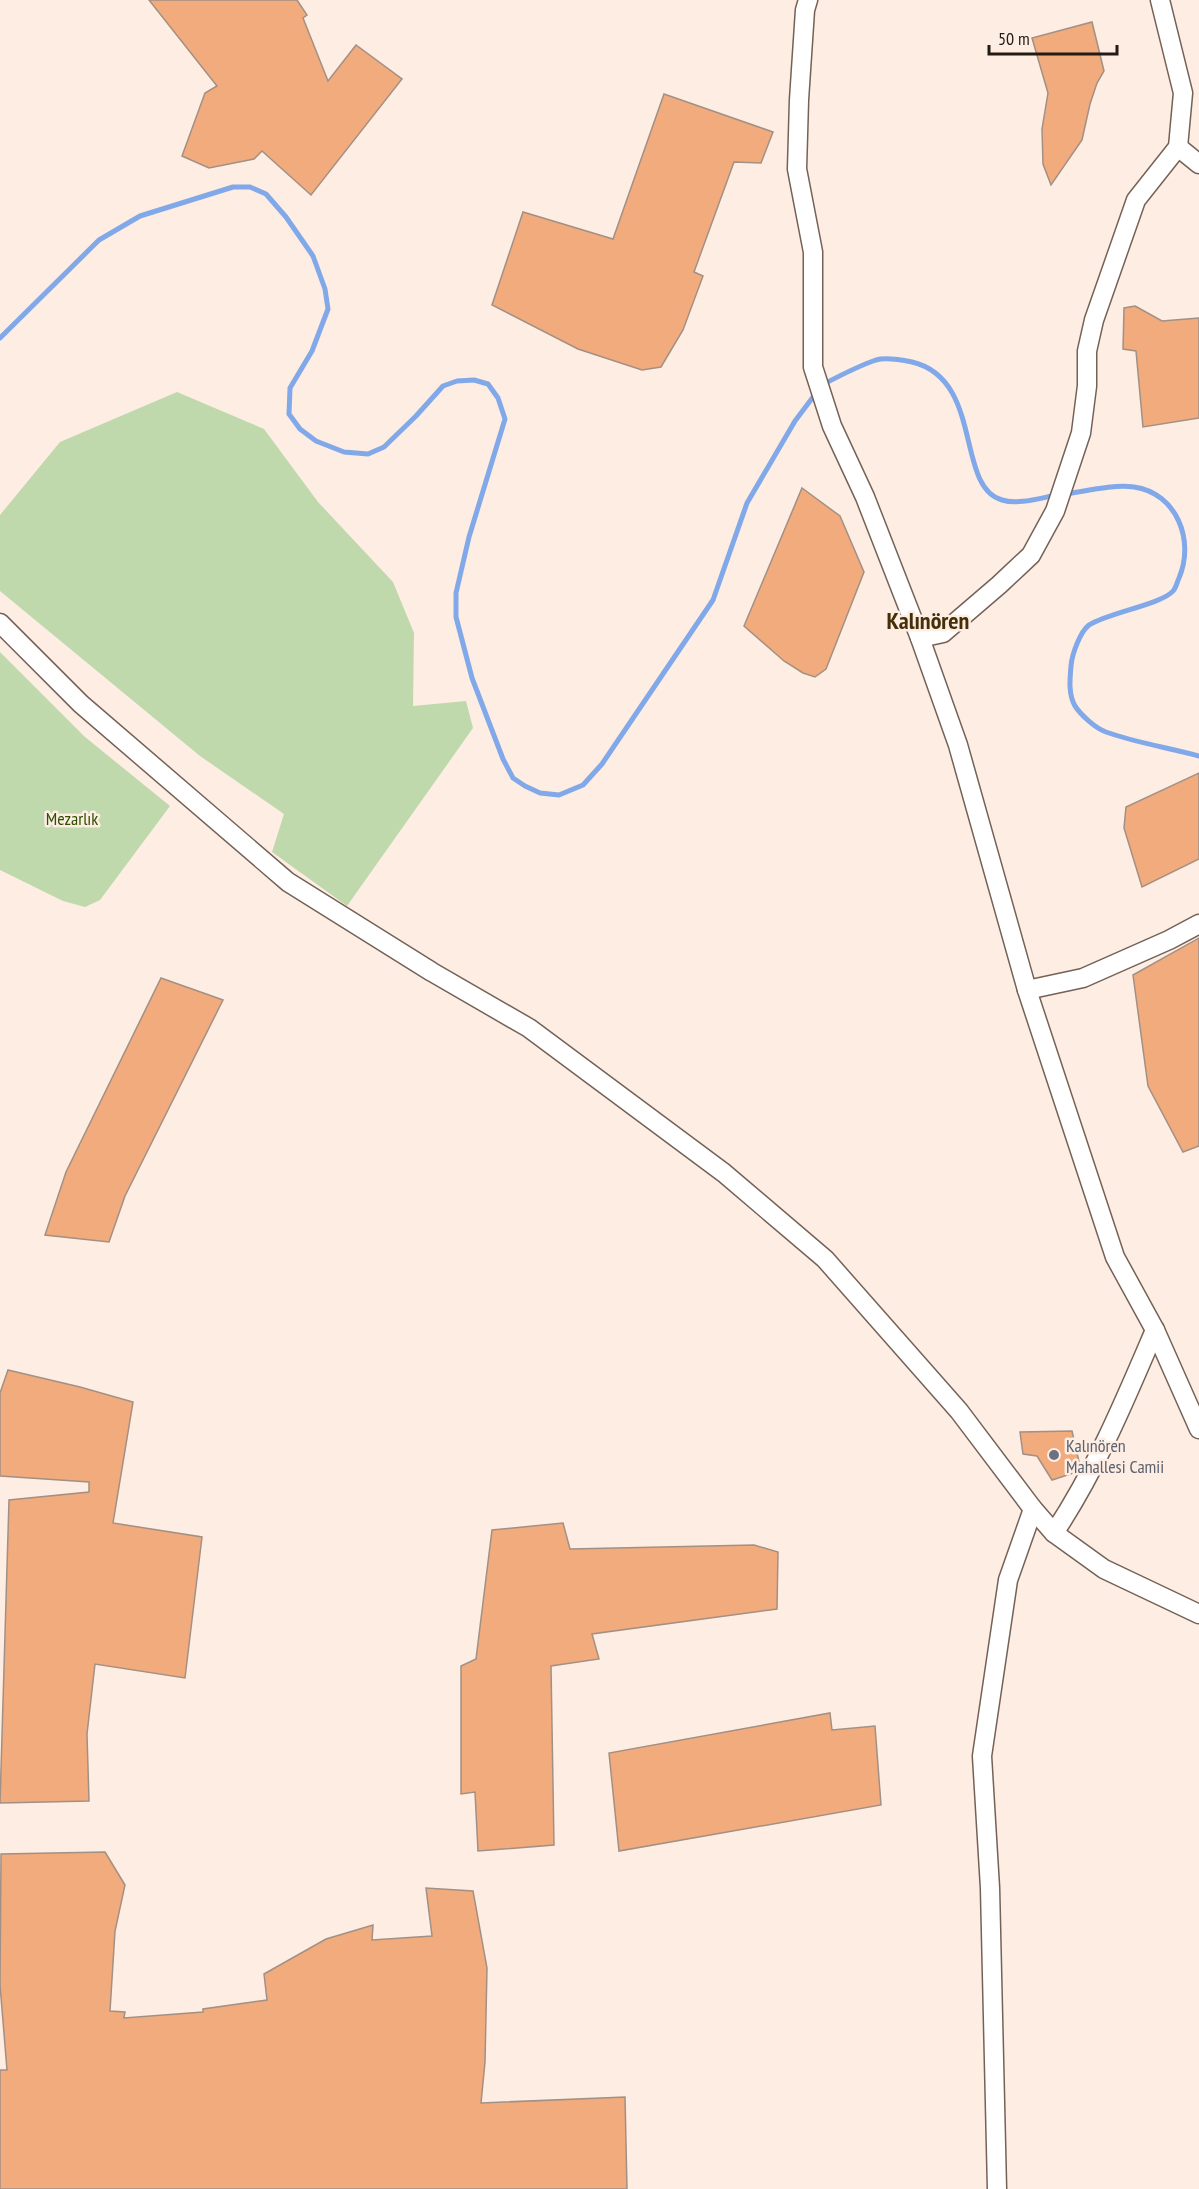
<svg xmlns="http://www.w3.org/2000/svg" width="1199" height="2189" viewBox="0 0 1199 2189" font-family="'PT Sans Narrow',sans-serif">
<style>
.green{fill:#bfd9ac}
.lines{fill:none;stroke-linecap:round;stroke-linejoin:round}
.stream{stroke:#81a8e8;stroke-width:5}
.building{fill:#f1ab7d;stroke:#a39084;stroke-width:1.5}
.minor-casing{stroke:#746257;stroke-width:21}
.minor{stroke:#fff;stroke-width:18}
.worship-dot{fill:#6b7280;stroke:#feede3;stroke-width:2}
.labels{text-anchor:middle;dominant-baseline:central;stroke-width:5;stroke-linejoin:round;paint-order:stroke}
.park-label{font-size:18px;fill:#2e5002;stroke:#feede3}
.worship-label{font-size:18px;fill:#5b616d;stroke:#feede3;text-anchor:start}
.district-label{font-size:24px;font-weight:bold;fill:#452f09;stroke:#feede3}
</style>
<rect width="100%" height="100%" fill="#feede3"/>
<!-- green -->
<g class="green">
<polygon points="177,392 264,429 318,502 393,582 414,633 413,706 466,701 473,728 347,906 272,852 284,814 200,756 0,591 0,515 60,442"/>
<polygon points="0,652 85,737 170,806 100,900 85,907 63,901 0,870"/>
</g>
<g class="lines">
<!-- stream -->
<g class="stream">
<polyline points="0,338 99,240 140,216 233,187 250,187 266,194 286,217 313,256 325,289 328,309 312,351 290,388 289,414 300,429 316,441 344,452 368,454 384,447 416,416 443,386 457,381 474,380 488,384 498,398 505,419 469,537 456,593 456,617 472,678 503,759 513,778 525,786 540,793 559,795 583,785 602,764 713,600 747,503 795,421 816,393"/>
<path d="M822 385C839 376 858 366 876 360 886 357 902 360 912 362 984 379 955 487 1002 500 1018 505 1040 498 1057 495"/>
<path d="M1066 494C1086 491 1114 484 1134 487 1177 493 1195 541 1179 578 1177 582 1176 588 1173 591 1162 604 1108 613 1089 625 1080 632 1072 654 1071 666 1070 678 1068 694 1075 706 1081 715 1095 728 1106 732 1133 742 1170 748 1199 756"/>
</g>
</g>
<!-- building -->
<g class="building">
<polygon points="149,0 297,0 307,15 303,18 328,81 356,45 402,79 311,195 262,151 254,159 209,168 182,156 205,93 217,86"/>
<polygon points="1092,22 1104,71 1097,83 1090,104 1082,140 1051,185 1043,164 1042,129 1048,93 1032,38"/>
<polygon points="664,94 773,132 761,163 734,162 694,272 703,276 683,330 661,367 642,370 578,349 492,305 523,212 613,239"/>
<polygon points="1135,306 1162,321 1199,318 1199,418 1143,427 1136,351 1123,349 1124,308"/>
<polygon points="802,488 840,516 864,572 826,669 815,677 803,673 784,661 744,626"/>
<polygon points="1199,773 1199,859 1142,887 1124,828 1126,807"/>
<polygon points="1199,938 1199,1146 1183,1152 1148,1086 1133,975"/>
<polygon points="161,978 223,1000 125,1196 109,1242 45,1235 66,1172"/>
<polygon points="8,1370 80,1387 133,1402 113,1523 202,1537 185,1678 95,1664 87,1734 89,1801 0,1803 9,1500 89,1492 89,1482 0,1476 0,1393"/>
<polygon points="1072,1431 1080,1466 1077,1472 1052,1480 1037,1456 1023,1454 1020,1432"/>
<polygon points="563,1523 570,1549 754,1545 778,1552 777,1609 592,1634 599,1659 551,1666 554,1845 478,1851 475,1792 461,1794 461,1666 476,1659 492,1530"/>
<polygon points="830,1713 832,1730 875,1726 881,1805 619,1851 609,1753"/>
<polygon points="105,1852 125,1885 115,1931 110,2011 125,2012 124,2018 203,2012 203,2009 267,2000 264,1974 326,1939 373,1925 372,1940 432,1936 426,1888 473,1891 487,1968 485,2062 481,2103 625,2097 627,2189 0,2189 0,2070 7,2070 0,1985 1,1854"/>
</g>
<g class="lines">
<defs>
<g id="minor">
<polyline points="808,0 805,10 799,100 797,169 813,252 813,367 832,426 865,497 920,638 958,745 1027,990 1115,1257 1155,1330 1199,1429"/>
<polyline points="1178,147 1199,164"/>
<polyline points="0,623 81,704 288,882 432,972 529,1028 724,1173 825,1259 959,1411 1033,1509 1054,1533 1104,1569 1199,1614"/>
<polyline points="920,638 943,633 999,585 1031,555 1055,511 1081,433 1087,386 1087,351 1094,320 1136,200 1178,147 1183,93 1160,0"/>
<polyline points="1027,990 1083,978 1169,940 1199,924"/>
<path d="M1054 1533C1096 1470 1125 1400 1155 1330"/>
<polyline points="997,2189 990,1888 982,1756 1008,1580 1033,1509"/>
</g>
</defs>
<!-- minor casing -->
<use href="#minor" class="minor-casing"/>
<!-- minor -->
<use href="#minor" class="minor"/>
</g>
<!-- markers -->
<circle class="worship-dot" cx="1054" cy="1455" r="6"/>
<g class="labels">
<!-- park labels -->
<g class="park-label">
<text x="72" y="818">Mezarlık</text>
</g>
<!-- worship labels -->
<g class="worship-label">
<text x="1066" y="1445">Kalınören<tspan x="1066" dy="21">Mahallesi Camii</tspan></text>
</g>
<!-- district labels -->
<g class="district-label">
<text x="928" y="620">Kalınören</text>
</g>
</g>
<!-- scale -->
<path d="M989 45v9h128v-9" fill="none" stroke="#221b16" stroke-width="3"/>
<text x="998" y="45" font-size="18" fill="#221b16" stroke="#feede3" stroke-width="4.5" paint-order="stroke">50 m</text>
</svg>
